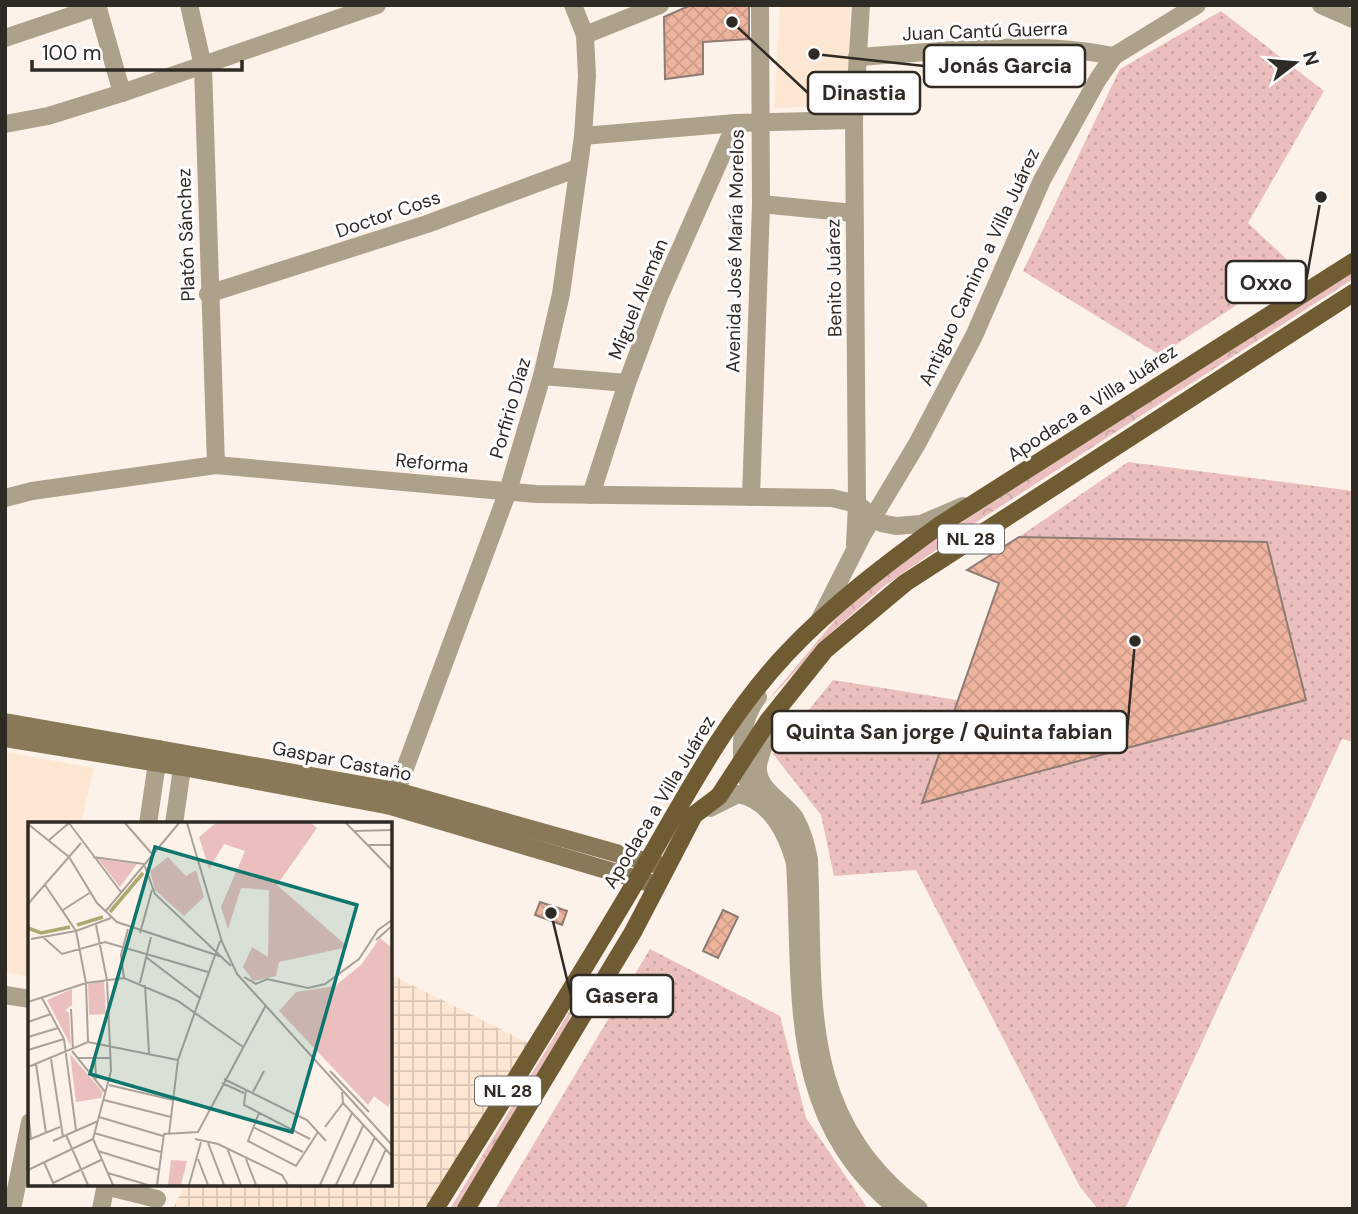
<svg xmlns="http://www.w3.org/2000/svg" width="1358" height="1214" viewBox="0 0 1358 1214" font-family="'DM Sans',sans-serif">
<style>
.built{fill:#fee7d2}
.industrial{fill:url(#industrial-grid)}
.grass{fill:url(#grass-dots)}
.park{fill:url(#park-crowns)}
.building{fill:url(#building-cross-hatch);stroke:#8e7b73;stroke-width:2}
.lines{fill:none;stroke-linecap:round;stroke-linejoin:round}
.minor{stroke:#aca18b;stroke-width:18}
.tertiary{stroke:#aca18b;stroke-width:18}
.secondary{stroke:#897958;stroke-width:18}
.primary{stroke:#705c33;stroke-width:18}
.labels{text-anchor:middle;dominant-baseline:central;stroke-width:6;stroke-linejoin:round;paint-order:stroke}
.shield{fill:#fff;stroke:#6e6a66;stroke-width:2}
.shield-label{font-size:18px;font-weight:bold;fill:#302a24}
.street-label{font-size:19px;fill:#302a24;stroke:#fff}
.inset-river{fill:none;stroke:#aca971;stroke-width:3.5}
.inset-road{fill:none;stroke:#aba29a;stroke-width:2}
.view{fill:#0f766e;fill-opacity:0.15;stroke:#0f766e;stroke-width:3.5}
.inset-edge{fill:none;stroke:#302a24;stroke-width:3.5}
.leader{fill:none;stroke:#302a24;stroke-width:2.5}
.callout-dot{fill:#302a24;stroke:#fff;stroke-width:2.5}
.callout{fill:#fff;stroke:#302a24;stroke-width:2.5}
.callout-label{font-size:21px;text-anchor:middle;font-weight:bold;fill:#302a24}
</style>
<defs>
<pattern id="industrial-grid" width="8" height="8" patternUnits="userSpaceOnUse" patternTransform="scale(1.75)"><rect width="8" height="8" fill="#fee7d2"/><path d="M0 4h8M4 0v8" fill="none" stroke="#dac6b4"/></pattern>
<pattern id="grass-dots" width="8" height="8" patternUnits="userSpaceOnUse" patternTransform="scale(1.75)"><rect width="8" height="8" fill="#ebbfbd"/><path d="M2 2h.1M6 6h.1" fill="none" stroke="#caa4a2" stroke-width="1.8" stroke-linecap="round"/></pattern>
<pattern id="park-crowns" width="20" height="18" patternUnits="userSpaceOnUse" patternTransform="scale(1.75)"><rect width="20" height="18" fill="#ebbfbd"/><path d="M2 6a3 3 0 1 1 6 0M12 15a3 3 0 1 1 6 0" fill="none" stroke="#caa4a2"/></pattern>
<pattern id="building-cross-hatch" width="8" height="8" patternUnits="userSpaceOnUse" patternTransform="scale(1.75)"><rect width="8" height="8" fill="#efb49d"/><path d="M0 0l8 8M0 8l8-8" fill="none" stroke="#cd9b87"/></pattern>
</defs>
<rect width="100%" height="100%" fill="#fdf2e9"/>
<!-- built -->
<g class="built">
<polygon points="780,5 850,5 850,102 774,109"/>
<polygon points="5,752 94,768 81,824 30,824 30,977 5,972"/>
</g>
<!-- industrial -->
<polygon class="industrial" points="390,974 536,1047 425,1209 173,1209 185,1184 390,1184"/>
<!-- grass -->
<g class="grass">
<polygon points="1221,11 1324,91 1248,223 1295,267 1160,355 1023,271 1120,69"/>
<polygon points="1128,462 1353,491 1353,742 1342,739 1125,1209 1098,1209 1080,1187 916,870 834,876 821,815 773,754 833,680 957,700 922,803 1306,700 1267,542 1019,537"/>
<polygon points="650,949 780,1016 806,1118 868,1209 495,1209"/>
</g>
<!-- park -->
<g class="park">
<polygon points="1353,270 1353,279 975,523 883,587 832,632 762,707 847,606 925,546"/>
<polygon points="577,999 567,1025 462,1209 450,1209"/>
</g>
<!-- building -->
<g class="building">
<polygon points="691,5 749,5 749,39 703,42 703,74 665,79 664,17"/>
<polygon points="1019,537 1267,542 1306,700 922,803 999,583 967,570"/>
<polygon points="540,902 567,911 562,925 535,915"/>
<polygon points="723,910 738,917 718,958 703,951"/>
</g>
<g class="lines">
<!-- minor -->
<g class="minor">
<polyline points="97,5 122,93"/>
<polyline points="189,5 203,66 216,465"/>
<polyline points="1321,5 1353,19"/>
<polyline points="585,35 660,5"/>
<polyline points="5,38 97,7"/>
<path d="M857 57C942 52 1030 39 1114 56"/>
<polyline points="5,124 48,116 122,93 377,5"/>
<polyline points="583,136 736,123 854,120"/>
<polyline points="761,204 854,213"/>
<polyline points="208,294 427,224 578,168"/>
<polyline points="542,376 627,383"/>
<polyline points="591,495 627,383 659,297 736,123"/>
<polyline points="751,497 761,204 760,5"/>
<polyline points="855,544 857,504 854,120 861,5"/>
<polyline points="819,621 863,534 917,444 974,336 1042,180 1098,79 1114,56 1197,5"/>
<path d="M758 697C736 727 737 770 758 801"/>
<path d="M778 714C772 730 760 749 758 766 756 790 784 801 795 818 803 832 806 845 809 860 815 997 796 1115 919 1209"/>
<polyline points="148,824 159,749"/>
<polyline points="174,824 184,754"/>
<polyline points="5,995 30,999"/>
<polyline points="105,1186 157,1199"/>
<polyline points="12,1209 30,1122"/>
<polyline points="101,1209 106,1184"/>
</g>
<!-- tertiary -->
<g class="tertiary">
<polyline points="5,498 32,491 216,465 536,494 832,498 857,504 881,523 896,526 921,524 963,506"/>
<polyline points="391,806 508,491 542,376 561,294 583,136 587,76 585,35 573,5"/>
<path d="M710 808 738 794C770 800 787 833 795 863 803 991 784 1118 898 1209"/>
</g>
<!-- secondary -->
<g class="secondary">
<polyline points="5,722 396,791 662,866"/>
<polyline points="5,738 183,767 391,806 657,885"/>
</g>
<!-- primary -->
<g class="primary">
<path d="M435 1209C501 1103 568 996 632 888 680 808 721 723 786 654 832 605 886 564 940 525L1353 262"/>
<polyline points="466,1209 633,932 694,815 719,796 768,721 825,650 905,583 1353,293"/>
</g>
</g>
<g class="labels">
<!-- shield labels -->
<g class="shield">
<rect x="938" y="524.5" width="66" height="29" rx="5"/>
<rect x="475" y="1076.5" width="66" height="29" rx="5"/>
</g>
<g class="shield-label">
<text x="971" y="539">NL 28</text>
<text x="508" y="1091">NL 28</text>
</g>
<!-- street labels -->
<g class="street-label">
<text transform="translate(985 31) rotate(-2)">Juan Cantú Guerra</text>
<text transform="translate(388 214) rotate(-19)">Doctor Coss</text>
<text transform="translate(186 235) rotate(-92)">Platón Sánchez</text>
<text transform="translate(735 251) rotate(-89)">Avenida José María Morelos</text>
<text transform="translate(979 267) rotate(-65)">Antiguo Camino a Villa Juárez</text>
<text transform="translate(834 278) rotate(-91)">Benito Juárez</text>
<text transform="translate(638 299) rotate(-68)">Miguel Alemán</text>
<text transform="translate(1092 403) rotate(-33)">Apodaca a Villa Juárez</text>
<text transform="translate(510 408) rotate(-74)">Porfirio Díaz</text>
<text transform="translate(432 463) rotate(5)">Reforma</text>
<text transform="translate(342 761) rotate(11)">Gaspar Castaño</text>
<text transform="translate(659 802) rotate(-59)">Apodaca a Villa Juárez</text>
</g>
</g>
<!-- overview -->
<g transform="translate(28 822)">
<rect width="364" height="364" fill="#fdf2e9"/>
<path d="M188 1H283L289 6 249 63 320 125 251 140 248 154 225 159 215 145 224 125 240 135 241 68 213 66 200 107 193 85 217 29 196 22 181 47 171 15ZM140 35 158 54 168 48 176 75 156 94 127 68 122 49ZM70 37 109 42 92 65ZM352 116 364 126V277L360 285 346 274 340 283 251 189 268 170 307 164 333 143ZM76 159 78 192 61 193 60 162ZM143 338 159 339 153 363H140Z" fill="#ebbfbd"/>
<path d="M44 167V183L37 188 41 191 43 224 19 178ZM42 232 75 270 73 276 48 280Z" fill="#ebbfbd"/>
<path class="inset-river" d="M82 90 115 51M49 103 75 95M0 106 13 111 42 105"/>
<path class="inset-road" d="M41 1 93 70M97 1 125 33M159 1 194 120 209 152 364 323M318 1 364 48M0 2 41 35 69 81 89 100 194 135M326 9 364 8M21 18 41 1M340 23H364M65 35 116 42M116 42 127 72 203 144M17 63 48 109 58 161 60 220M0 82 53 21M35 88 63 70M77 90 151 1M68 103 79 158 83 249 65 317 85 363M112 111 124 68M16 116 34 132 77 120 180 150M3 117 48 109 83 96M348 118 364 104M118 135 173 177M216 155 228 162 239 157 280 166 297 162 331 137 350 108 364 98M96 156 93 133 100 107M112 161 123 115M117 163 121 231M14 176 36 217 48 308M0 180 58 161 96 156 150 179 215 225M43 187 45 228M0 200 23 192M0 215 30 206M0 228 36 217M44 229 78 271M50 236H83M67 236 68 257M23 237 35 315M8 242 18 311M0 245 60 220 150 238M302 249 341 290M196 257 279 298 298 319M194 261 216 271M81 263 145 278M218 267 216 283 282 317M225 270 236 249M76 278 143 295M315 281 364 334M0 291 3 316M231 291 220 319 268 344 290 310M71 295 135 314M225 305 275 330M297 305 315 281 314 270M66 311 133 330M141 312 150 238 192 119M38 313 60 363M167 317 190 322 254 353 260 363M0 318 32 305M25 319 70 299M180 321 196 363M199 326 213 363M70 329 131 348M170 337 180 363M218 337 228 363M16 340 26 363M0 348 65 317M80 351 120 363M25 361 73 338M129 363 136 312 170 310 238 183M161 363 173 320M292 363 324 291M308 363 335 304M325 363 347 315M342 363 358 327"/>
<path class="view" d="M127 25 329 83 264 310 62 252Z"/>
<rect width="364" height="364" class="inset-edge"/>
</g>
<!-- callouts -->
<path class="leader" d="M814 54L924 66M732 22L808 93M1321 197L1306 282M1135 641L1127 732M551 913L571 996"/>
<g class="callout-dot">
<circle cx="814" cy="54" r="7"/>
<circle cx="732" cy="22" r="7"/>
<circle cx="1321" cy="197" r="7"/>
<circle cx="1135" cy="641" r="7"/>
<circle cx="551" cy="913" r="7"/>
</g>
<g class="callout">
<rect x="924" y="45" width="161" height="42" rx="7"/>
<rect x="808" y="72" width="112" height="42" rx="7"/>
<rect x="1226" y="261" width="80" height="42" rx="7"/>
<rect x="772" y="711" width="355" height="42" rx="7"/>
<rect x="571" y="975" width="102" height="42" rx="7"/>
</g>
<g class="callout-label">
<text x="1005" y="73">Jonás Garcia</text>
<text x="864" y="100">Dinastia</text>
<text x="1266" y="290">Oxxo</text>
<text x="949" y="739">Quinta San jorge / Quinta fabian</text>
<text x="622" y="1003">Gasera</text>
</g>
<!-- border -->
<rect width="1358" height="1214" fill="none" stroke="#302a24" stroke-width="14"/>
<!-- north arrow -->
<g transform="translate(1295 63) rotate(74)" stroke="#ffffff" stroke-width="5" paint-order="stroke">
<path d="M0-5L12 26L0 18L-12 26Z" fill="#302a24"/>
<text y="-10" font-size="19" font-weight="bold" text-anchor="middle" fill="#302a24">N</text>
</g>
<!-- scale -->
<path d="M32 60v10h210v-10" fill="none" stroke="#302a24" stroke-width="3.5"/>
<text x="42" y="60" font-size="21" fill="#302a24" stroke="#ffffff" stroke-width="5" paint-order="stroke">100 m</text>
</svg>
